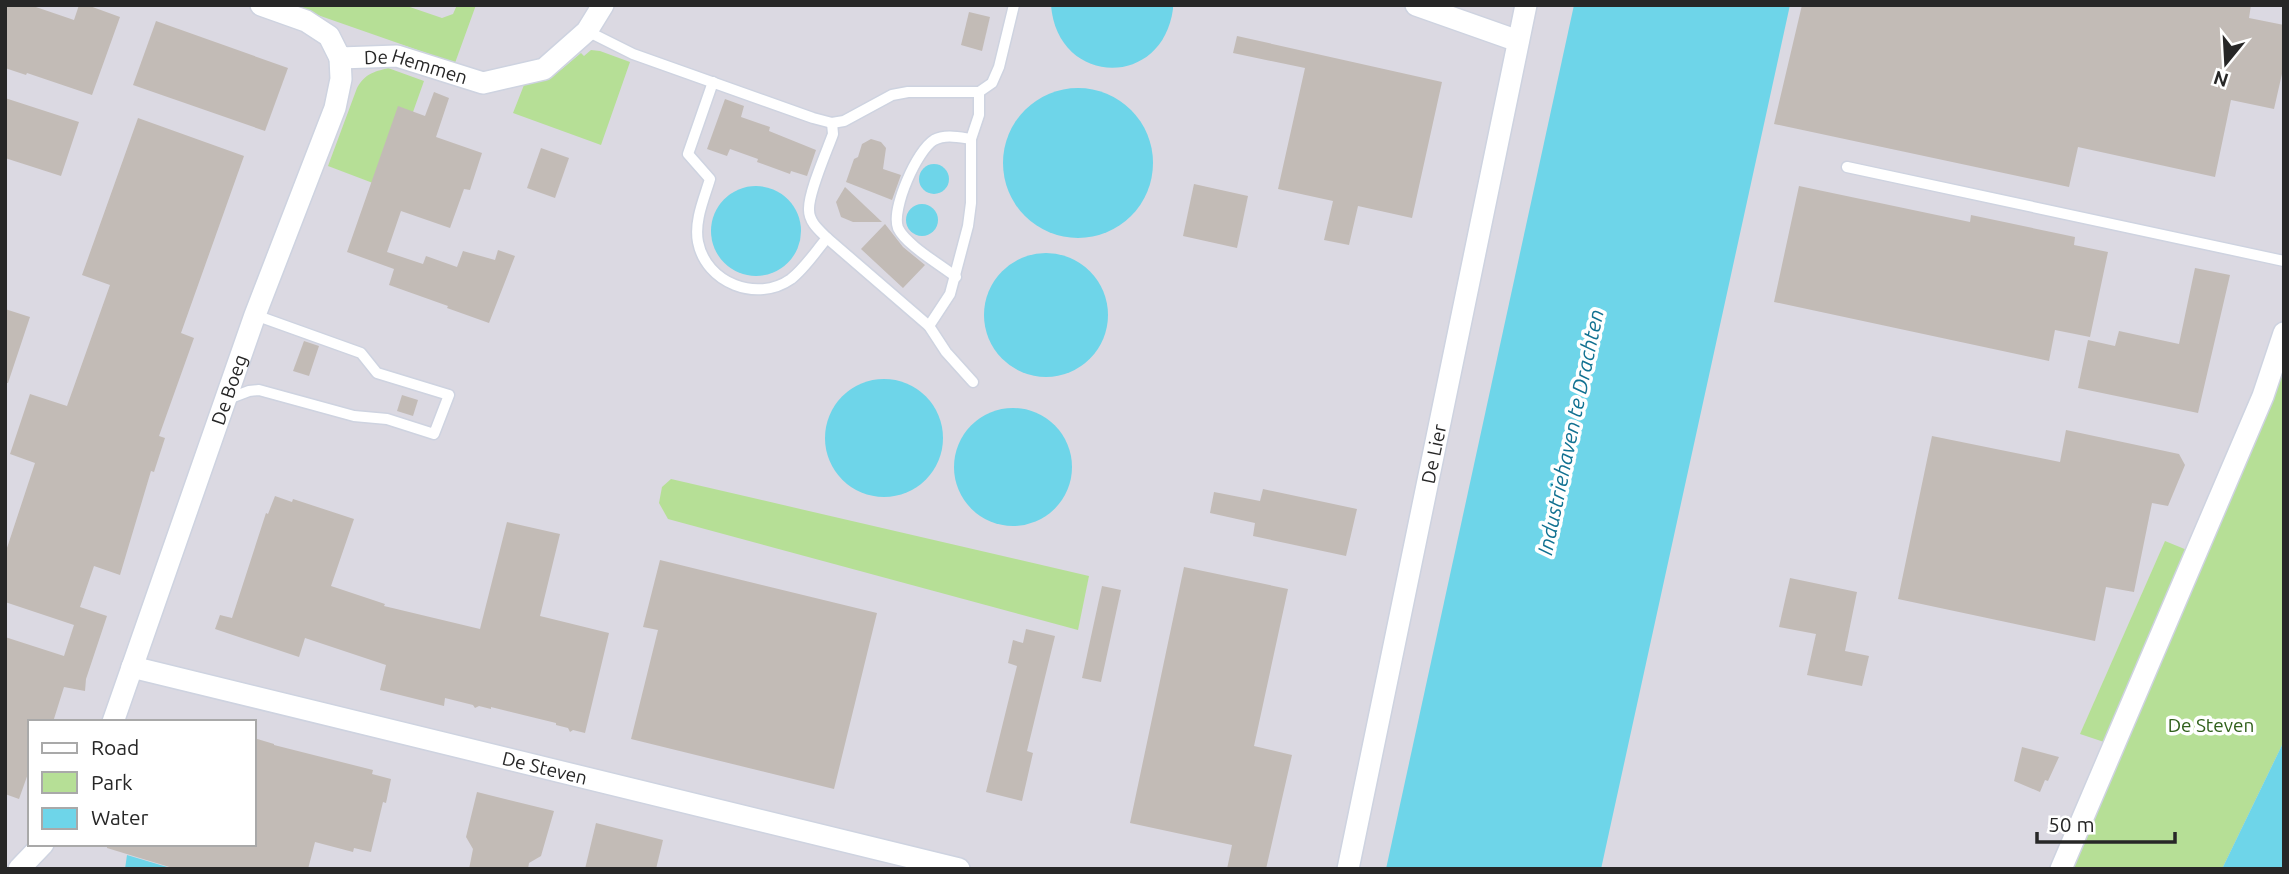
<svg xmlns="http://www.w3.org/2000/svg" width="2289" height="874" viewBox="0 0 2289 874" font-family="Ubuntu,sans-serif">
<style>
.industrial{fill:#dbd9e2;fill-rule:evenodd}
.green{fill:#b6df96}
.water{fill:#6ed5e9}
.building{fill:#c2bbb6}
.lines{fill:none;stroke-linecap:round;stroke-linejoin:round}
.service-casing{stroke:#ced3e0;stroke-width:13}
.minor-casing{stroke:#ced3e0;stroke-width:24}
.service{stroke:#fff;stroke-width:10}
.minor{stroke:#fff;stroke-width:21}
.labels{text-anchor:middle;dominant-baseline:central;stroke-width:7;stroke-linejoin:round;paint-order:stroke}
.street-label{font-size:19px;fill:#272727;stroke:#fff}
.park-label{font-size:19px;fill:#30601b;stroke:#fff}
.water-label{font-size:21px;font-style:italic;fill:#117191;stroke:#fff}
</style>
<rect width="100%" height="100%" fill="#e9e1d9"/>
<!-- industrial -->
<path class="industrial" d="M5 5H2284V869H5ZM30 722H254V844H30Z"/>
<!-- green -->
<g class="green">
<polygon points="289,5 404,5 442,18 453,14 457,5 476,5 455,63"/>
<polygon points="591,50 600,51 630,62 601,145 513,113 524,85 562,69 581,53 584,56"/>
<path d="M388 68 424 81 386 188 328 166 357 88C365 74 373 72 388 68Z"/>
<polygon points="2284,364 2284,741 2222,869 2071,869"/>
<polygon points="671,479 1089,576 1078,630 668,519 659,503 662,487"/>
<polygon points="2165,541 2187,550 2104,742 2080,734"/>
</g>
<!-- water -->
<g class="water">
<path d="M1051 5H1173V9C1162 90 1057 86 1051 5Z"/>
<polygon points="1574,5 1790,5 1601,869 1386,869"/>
<circle cx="1078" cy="163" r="75"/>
<circle cx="934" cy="179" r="15"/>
<circle cx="756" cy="231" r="45"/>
<circle cx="922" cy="220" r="16"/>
<circle cx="1046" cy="315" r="62"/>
<circle cx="884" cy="438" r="59"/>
<circle cx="1013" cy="467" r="59"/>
<polygon points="2284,741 2284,869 2222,869"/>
<polygon points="127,855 174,869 125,869"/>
</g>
<!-- building -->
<g class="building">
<polygon points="5,5 30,5 74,20 79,5 87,5 120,17 92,95 27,73 26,75 5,68"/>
<polygon points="1802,5 2251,5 2249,18 2284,25 2284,65 2274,109 2231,100 2215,177 2078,147 2069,187 1774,124"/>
<polygon points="969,12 990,17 982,51 961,45"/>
<polygon points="156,21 288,68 265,131 133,85"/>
<polygon points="1237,36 1442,82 1412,218 1358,206 1349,245 1324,240 1333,201 1278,189 1305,68 1233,53"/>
<polygon points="434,92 449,98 436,137 482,153 470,190 464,189 450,228 401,211 387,252 423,264 426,256 457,267 463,251 495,260 498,250 515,256 489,323 447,308 448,306 389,285 394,269 347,252 398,106 425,116"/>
<polygon points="5,98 79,122 61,176 5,158"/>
<polygon points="725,99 744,106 741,117 770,127 769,131 816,150 807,176 791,171 790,174 757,162 758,159 730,149 727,156 707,149"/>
<polygon points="138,118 244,156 181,333 194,338 159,436 165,438 154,472 151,471 120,575 94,566 80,607 107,616 86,679 85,691 64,687 53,722 30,722 30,768 19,799 5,794 5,637 64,656 74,625 5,602 5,554 35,463 10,454 30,394 67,406 110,285 82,275"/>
<polygon points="871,139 881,142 886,148 883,169 901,175 892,200 846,182 854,159 858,157 862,144"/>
<polygon points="541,148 569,158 555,198 527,188"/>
<polygon points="1194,184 1248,196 1237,248 1183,236"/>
<polygon points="1799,186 1970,222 1971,215 2075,237 2074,245 2108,252 2090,337 2055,330 2049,361 1774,302"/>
<polygon points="845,187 882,222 853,222 841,217 836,202"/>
<polygon points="885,224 903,247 925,265 903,288 861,249"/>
<polygon points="2195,268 2230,275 2198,413 2078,388 2088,340 2115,346 2119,331 2179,344"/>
<polygon points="5,309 30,317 8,383 5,383"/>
<polygon points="304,341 319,346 309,376 293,371"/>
<polygon points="402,395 418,400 413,416 397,411"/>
<polygon points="2066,430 2179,454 2185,465 2168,506 2152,503 2134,592 2106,587 2095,641 1898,599 1932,436 2060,462"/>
<polygon points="1263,489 1357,509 1346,556 1253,536 1255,523 1210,513 1214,492 1260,501"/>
<polygon points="275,496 292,502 293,499 354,519 331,586 385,604 384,606 480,629 507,522 560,534 540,616 609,633 585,733 573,730 570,732 568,728 556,725 556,723 491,707 491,709 479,706 475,708 473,705 445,698 444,706 380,690 386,665 305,638 299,657 215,629 220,615 232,618 266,513 268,514"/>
<polygon points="660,560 877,613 834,789 631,739 658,630 643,627"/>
<polygon points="1184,567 1288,589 1254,746 1292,755 1266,869 1227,869 1232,845 1130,823"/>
<polygon points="1790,578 1857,592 1845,651 1869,656 1862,686 1807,675 1816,634 1779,627"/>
<polygon points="1102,586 1121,590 1101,682 1082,678"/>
<polygon points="1026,629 1055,636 1027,751 1033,753 1022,801 986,792 1017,666 1008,663 1013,640 1023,643"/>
<polygon points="254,738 274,744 274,745 373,770 372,774 391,779 386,803 383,802 371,852 354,848 353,852 315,842 308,869 176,869 107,848 107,844 254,844"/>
<polygon points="2022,747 2059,757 2048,781 2045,780 2040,792 2014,781"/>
<polygon points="477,792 554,811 541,856 529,863 528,869 469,869 473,849 466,837"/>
<polygon points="596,823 663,840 656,869 585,869"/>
</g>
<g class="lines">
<defs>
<g id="service">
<polyline points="587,31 633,54 813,118 832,123 844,121 892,95 908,92 979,92 992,83 999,67 1014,5"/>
<path d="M713 82 688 154 710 179C704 199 694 221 698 242 706 283 757 303 791 279 805 268 816 251 827 238 819 230 809 222 809 210 808 193 827 151 833 134L832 123"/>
<polyline points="1847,167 2284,261"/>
<polyline points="827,238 929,326 946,352 973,382"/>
<path d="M956 277C941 265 906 245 898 228 891 209 917 150 934 140 945 134 958 137 971 139"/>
<polyline points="929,326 950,294 968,226 971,203 971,139 979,115 979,92"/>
<polyline points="228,399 249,391 259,390 354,416 387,419 434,434 449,395 377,373 361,353 255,315"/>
</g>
<g id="minor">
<path id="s1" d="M261 5 306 21 329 36 340 58 397 56 483 83 544 69 587 31 603 5"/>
<polyline points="1416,5 1518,41"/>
<path id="s2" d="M132 667 959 869"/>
<path id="s3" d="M113 722 255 315 335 108 341 79 340 58"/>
<polyline points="19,869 43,844"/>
<path id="s4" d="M1348 869 1526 5"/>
<polyline points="2061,869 2263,396 2284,333"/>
</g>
</defs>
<!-- service casing -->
<use href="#service" class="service-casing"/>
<!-- minor casing -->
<use href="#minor" class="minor-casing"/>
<!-- service -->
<use href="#service" class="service"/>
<!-- minor -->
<use href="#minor" class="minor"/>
</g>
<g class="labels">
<!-- street labels -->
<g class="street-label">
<text stroke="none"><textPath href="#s1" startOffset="177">De Hemmen</textPath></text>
<text stroke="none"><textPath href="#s3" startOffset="352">De Boeg</textPath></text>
<text stroke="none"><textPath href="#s4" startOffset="424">De Lier</textPath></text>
<text stroke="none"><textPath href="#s2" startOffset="425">De Steven</textPath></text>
</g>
<!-- park labels -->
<g class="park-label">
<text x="2211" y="725">De Steven</text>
</g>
<!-- water labels -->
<g class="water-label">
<text transform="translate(1570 432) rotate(-78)">Industriehaven te Drachten</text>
</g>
</g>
<!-- border -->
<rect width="2289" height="874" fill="none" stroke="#272727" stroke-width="14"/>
<!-- legend -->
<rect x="28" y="720" width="228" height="126" fill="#ffffff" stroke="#a9a9a9" stroke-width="2"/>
<rect x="42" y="743" width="35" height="10" fill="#ffffff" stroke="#a9a9a9" stroke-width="2"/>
<text x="91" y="755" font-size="21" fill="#272727">Road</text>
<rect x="42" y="772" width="35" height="21" fill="#b6df96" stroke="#a9a9a9" stroke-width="2"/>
<text x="91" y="790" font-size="21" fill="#272727">Park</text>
<rect x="42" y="808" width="35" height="21" fill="#6ed5e9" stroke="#a9a9a9" stroke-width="2"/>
<text x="91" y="825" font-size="21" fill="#272727">Water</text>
<!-- north arrow -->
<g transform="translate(2226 63) rotate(198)" stroke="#ffffff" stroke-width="5" paint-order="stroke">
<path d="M0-5L12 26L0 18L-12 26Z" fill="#272727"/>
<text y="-10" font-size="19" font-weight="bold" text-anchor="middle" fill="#272727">N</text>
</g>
<!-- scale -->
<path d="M2037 832v10h138v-10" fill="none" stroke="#272727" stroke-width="3.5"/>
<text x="2048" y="832" font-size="21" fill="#272727" stroke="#ffffff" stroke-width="5" paint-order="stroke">50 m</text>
</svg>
